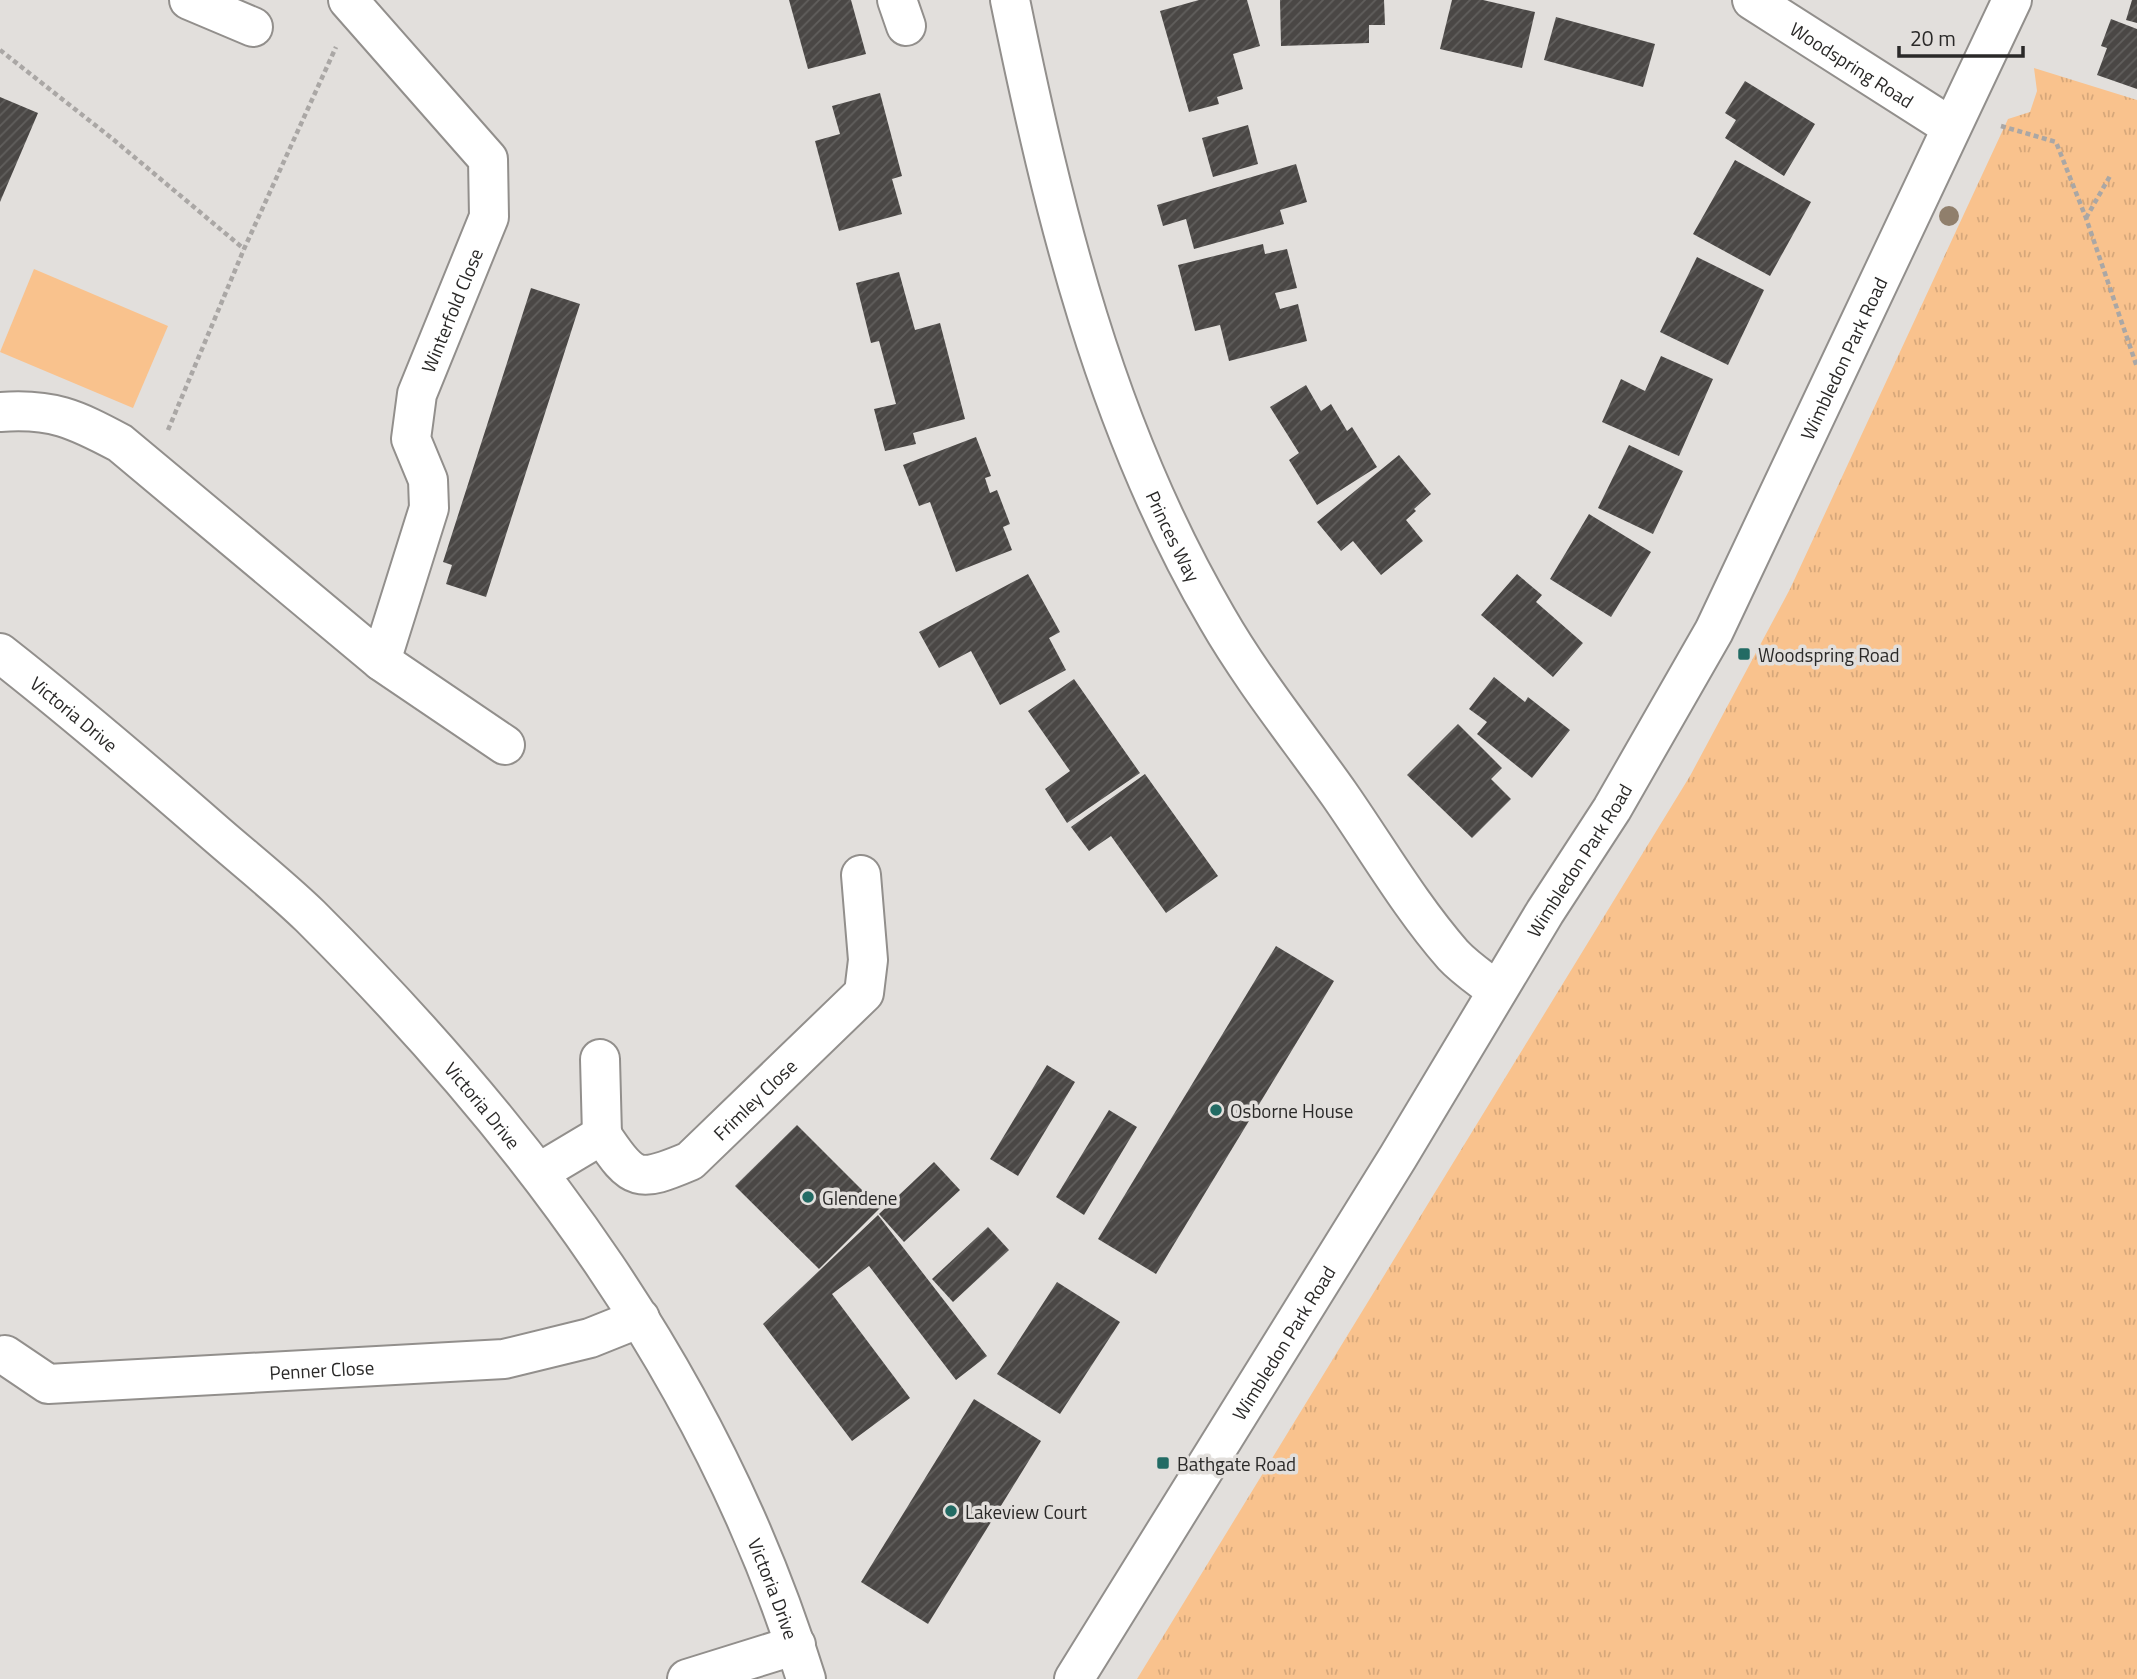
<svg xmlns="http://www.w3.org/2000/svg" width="2137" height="1679" viewBox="0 0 2137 1679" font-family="'Titillium Web',sans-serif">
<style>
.grass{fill:url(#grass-tufts)}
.pitch{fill:#f9c28d}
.building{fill:url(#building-hatch)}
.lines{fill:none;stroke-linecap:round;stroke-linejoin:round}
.minor-casing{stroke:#928f8c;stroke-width:42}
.path{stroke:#aaa7a5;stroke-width:4.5;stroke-dasharray:5 3.5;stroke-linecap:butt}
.minor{stroke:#fff;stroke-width:38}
.tree{fill:#907f6c}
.poi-dot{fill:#226b64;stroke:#e2dfdc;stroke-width:2.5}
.labels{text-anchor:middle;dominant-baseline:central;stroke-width:7;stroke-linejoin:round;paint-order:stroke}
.street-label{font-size:19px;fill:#2a2928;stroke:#e2dfdc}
.poi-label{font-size:19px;fill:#2a2928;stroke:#e2dfdc;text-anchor:start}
</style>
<defs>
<pattern id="grass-tufts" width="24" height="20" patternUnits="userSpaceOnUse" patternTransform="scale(1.75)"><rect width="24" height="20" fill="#f9c28d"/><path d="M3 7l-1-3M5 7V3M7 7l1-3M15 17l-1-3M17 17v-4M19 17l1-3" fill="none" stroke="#d6a77a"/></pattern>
<pattern id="building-hatch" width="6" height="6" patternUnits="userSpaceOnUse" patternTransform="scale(1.75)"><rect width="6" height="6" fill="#4a4745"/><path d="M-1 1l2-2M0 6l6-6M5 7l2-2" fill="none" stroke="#615f5d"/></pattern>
</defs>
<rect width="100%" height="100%" fill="#e2dfdc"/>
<!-- grass -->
<polygon class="grass" points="2034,68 2137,100 2137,1679 1137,1679 1690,776 1790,589 2008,119 2030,112 2037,91"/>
<!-- pitch -->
<polygon class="pitch" points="34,269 168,326 133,408 0,352"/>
<!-- building -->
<g class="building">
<polygon points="789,0 851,0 866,54 808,69"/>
<polygon points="1199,0 1247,0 1260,46 1233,54 1243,89 1217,97 1219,104 1189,112 1160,11"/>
<polygon points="1280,0 1384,0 1385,25 1369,25 1369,43 1281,46"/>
<polygon points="1452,0 1483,0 1535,12 1522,68 1440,49"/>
<polygon points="2132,0 2137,0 2137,23 2126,20"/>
<polygon points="1556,17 1655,44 1643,87 1544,60"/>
<polygon points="2111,19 2137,29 2137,89 2097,75 2107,48 2101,46"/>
<polygon points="1745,81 1815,124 1784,176 1725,138 1736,120 1725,113"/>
<polygon points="880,93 902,176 892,179 902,214 839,231 815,141 840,134 832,106"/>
<polygon points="0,97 38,113 0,202"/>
<polygon points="1248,125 1258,164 1213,177 1202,138"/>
<polygon points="1735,160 1811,202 1770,276 1693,234"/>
<polygon points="1296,164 1307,202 1280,210 1284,224 1194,249 1186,219 1163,226 1157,205"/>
<polygon points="1263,244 1265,254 1287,249 1297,288 1275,293 1280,309 1298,304 1307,341 1229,361 1220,325 1195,331 1178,265"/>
<polygon points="1697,257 1764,290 1728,365 1660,332"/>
<polygon points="899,272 915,330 940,323 965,419 913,433 916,444 885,451 874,409 896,404 879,341 871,343 856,283"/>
<polygon points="531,288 580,304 486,597 446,584 452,565 443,562"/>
<polygon points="1661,356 1713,379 1679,456 1602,422 1621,379 1645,391"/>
<polygon points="1306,385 1321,411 1331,404 1347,431 1352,427 1377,467 1317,505 1289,460 1299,453 1270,407"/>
<polygon points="976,437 991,476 985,478 990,493 997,490 1010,524 1003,527 1012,550 956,572 930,502 919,506 903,465"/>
<polygon points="1629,445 1683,471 1653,534 1598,508"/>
<polygon points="1399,455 1431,494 1414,509 1416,511 1406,520 1423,541 1381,575 1353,541 1341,551 1317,522"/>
<polygon points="1589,514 1651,552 1611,617 1550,579"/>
<polygon points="1028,574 1060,632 1049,638 1066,670 1000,705 971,651 939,668 919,632"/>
<polygon points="1517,574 1542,595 1536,602 1583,643 1553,677 1481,615"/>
<polygon points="1494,677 1525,702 1528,697 1570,730 1532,778 1477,734 1487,722 1469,709"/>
<polygon points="1074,679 1140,773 1067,823 1045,789 1070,771 1028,711"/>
<polygon points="1458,724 1502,768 1491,779 1511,799 1472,838 1407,775"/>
<polygon points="1145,774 1218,876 1166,913 1111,836 1089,851 1071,827"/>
<polygon points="1276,946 1334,981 1156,1274 1098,1239"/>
<polygon points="1047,1065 1075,1082 1018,1176 990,1159"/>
<polygon points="1109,1110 1137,1127 1084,1215 1056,1197"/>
<polygon points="797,1125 880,1208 819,1269 735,1186"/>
<polygon points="934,1162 960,1190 904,1242 879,1214"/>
<polygon points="878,1215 987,1356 956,1380 869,1266 832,1294 910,1398 852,1441 763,1324"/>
<polygon points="988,1227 1009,1250 953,1302 932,1279"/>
<polygon points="1057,1282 1120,1322 1060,1414 997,1374"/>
<polygon points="974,1399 1041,1441 928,1624 861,1582"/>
</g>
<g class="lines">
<defs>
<g id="minor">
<polyline points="189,0 253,27"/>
<polyline points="897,0 906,26"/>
<path id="s1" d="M1010 0C1054 214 1105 427 1217 618 1252 679 1298 736 1339 794 1376 847 1410 906 1453 955 1466 969 1482 979 1497 991"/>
<path id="s2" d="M1752 0 1951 127"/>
<path id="s3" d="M0 412C52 408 75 419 120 443L381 661 429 508 428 480 411 439 417 394 489 217 488 159 348 0"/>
<path id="s4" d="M0 653C74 711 144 771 215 833 246 860 280 887 310 916 530 1135 713 1378 806 1679"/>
<polyline points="381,661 505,745"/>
<polyline points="600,1059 602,1135"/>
<path id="s5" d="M540 1172 602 1135C633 1182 638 1183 690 1161L864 993 868 960 861 875"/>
<path id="s6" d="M5 1355 48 1384 504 1359 590 1338 640 1318"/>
<polyline points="687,1679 796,1645"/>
<path id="s7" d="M1074 1679 1398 1157 1545 912 1612 809 1714 631 2012 0"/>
</g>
</defs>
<!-- minor casing -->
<use href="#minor" class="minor-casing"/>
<!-- path -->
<g class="path">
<polyline points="0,50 114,140 244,249"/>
<polyline points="2001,126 2056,142 2086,218 2137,367"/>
<polyline points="2086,218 2110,176"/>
<polyline points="168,430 244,249 336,47"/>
</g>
<!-- minor -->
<use href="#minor" class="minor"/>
</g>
<!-- trees -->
<circle class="tree" cx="1949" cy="216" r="10"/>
<!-- markers -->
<g class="poi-dot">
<rect x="1737" y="647" width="14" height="14" rx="3.5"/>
<circle cx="1216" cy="1110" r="7"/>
<circle cx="808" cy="1197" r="7"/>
<rect x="1156" y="1456" width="14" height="14" rx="3.5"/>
<circle cx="951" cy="1511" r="7"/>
</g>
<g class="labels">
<!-- street labels -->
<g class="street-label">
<text stroke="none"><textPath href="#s2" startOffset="119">Woodspring Road</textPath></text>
<text stroke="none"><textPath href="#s3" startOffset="835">Winterfold Close</textPath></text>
<text stroke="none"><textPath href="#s7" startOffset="1530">Wimbledon Park Road</textPath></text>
<text stroke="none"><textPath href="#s1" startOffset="562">Princes Way</textPath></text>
<text stroke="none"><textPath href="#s4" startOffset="96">Victoria Drive</textPath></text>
<text stroke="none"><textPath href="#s7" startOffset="962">Wimbledon Park Road</textPath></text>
<text stroke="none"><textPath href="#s5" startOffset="270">Frimley Close</textPath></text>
<text stroke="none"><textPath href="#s4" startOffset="663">Victoria Drive</textPath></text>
<text stroke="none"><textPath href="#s7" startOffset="396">Wimbledon Park Road</textPath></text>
<text stroke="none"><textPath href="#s6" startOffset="326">Penner Close</textPath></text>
<text stroke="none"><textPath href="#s4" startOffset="1230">Victoria Drive</textPath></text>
</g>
<!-- poi labels -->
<g class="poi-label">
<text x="1758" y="654">Woodspring Road</text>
<text x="1230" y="1110">Osborne House</text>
<text x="822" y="1197">Glendene</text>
<text x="1177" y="1463">Bathgate Road</text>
<text x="965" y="1511">Lakeview Court</text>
</g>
</g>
<!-- scale -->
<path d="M1899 46v10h124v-10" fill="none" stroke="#2a2928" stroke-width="3.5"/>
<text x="1910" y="46" font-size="21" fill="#2a2928" stroke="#e2dfdc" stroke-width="5" paint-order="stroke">20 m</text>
</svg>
